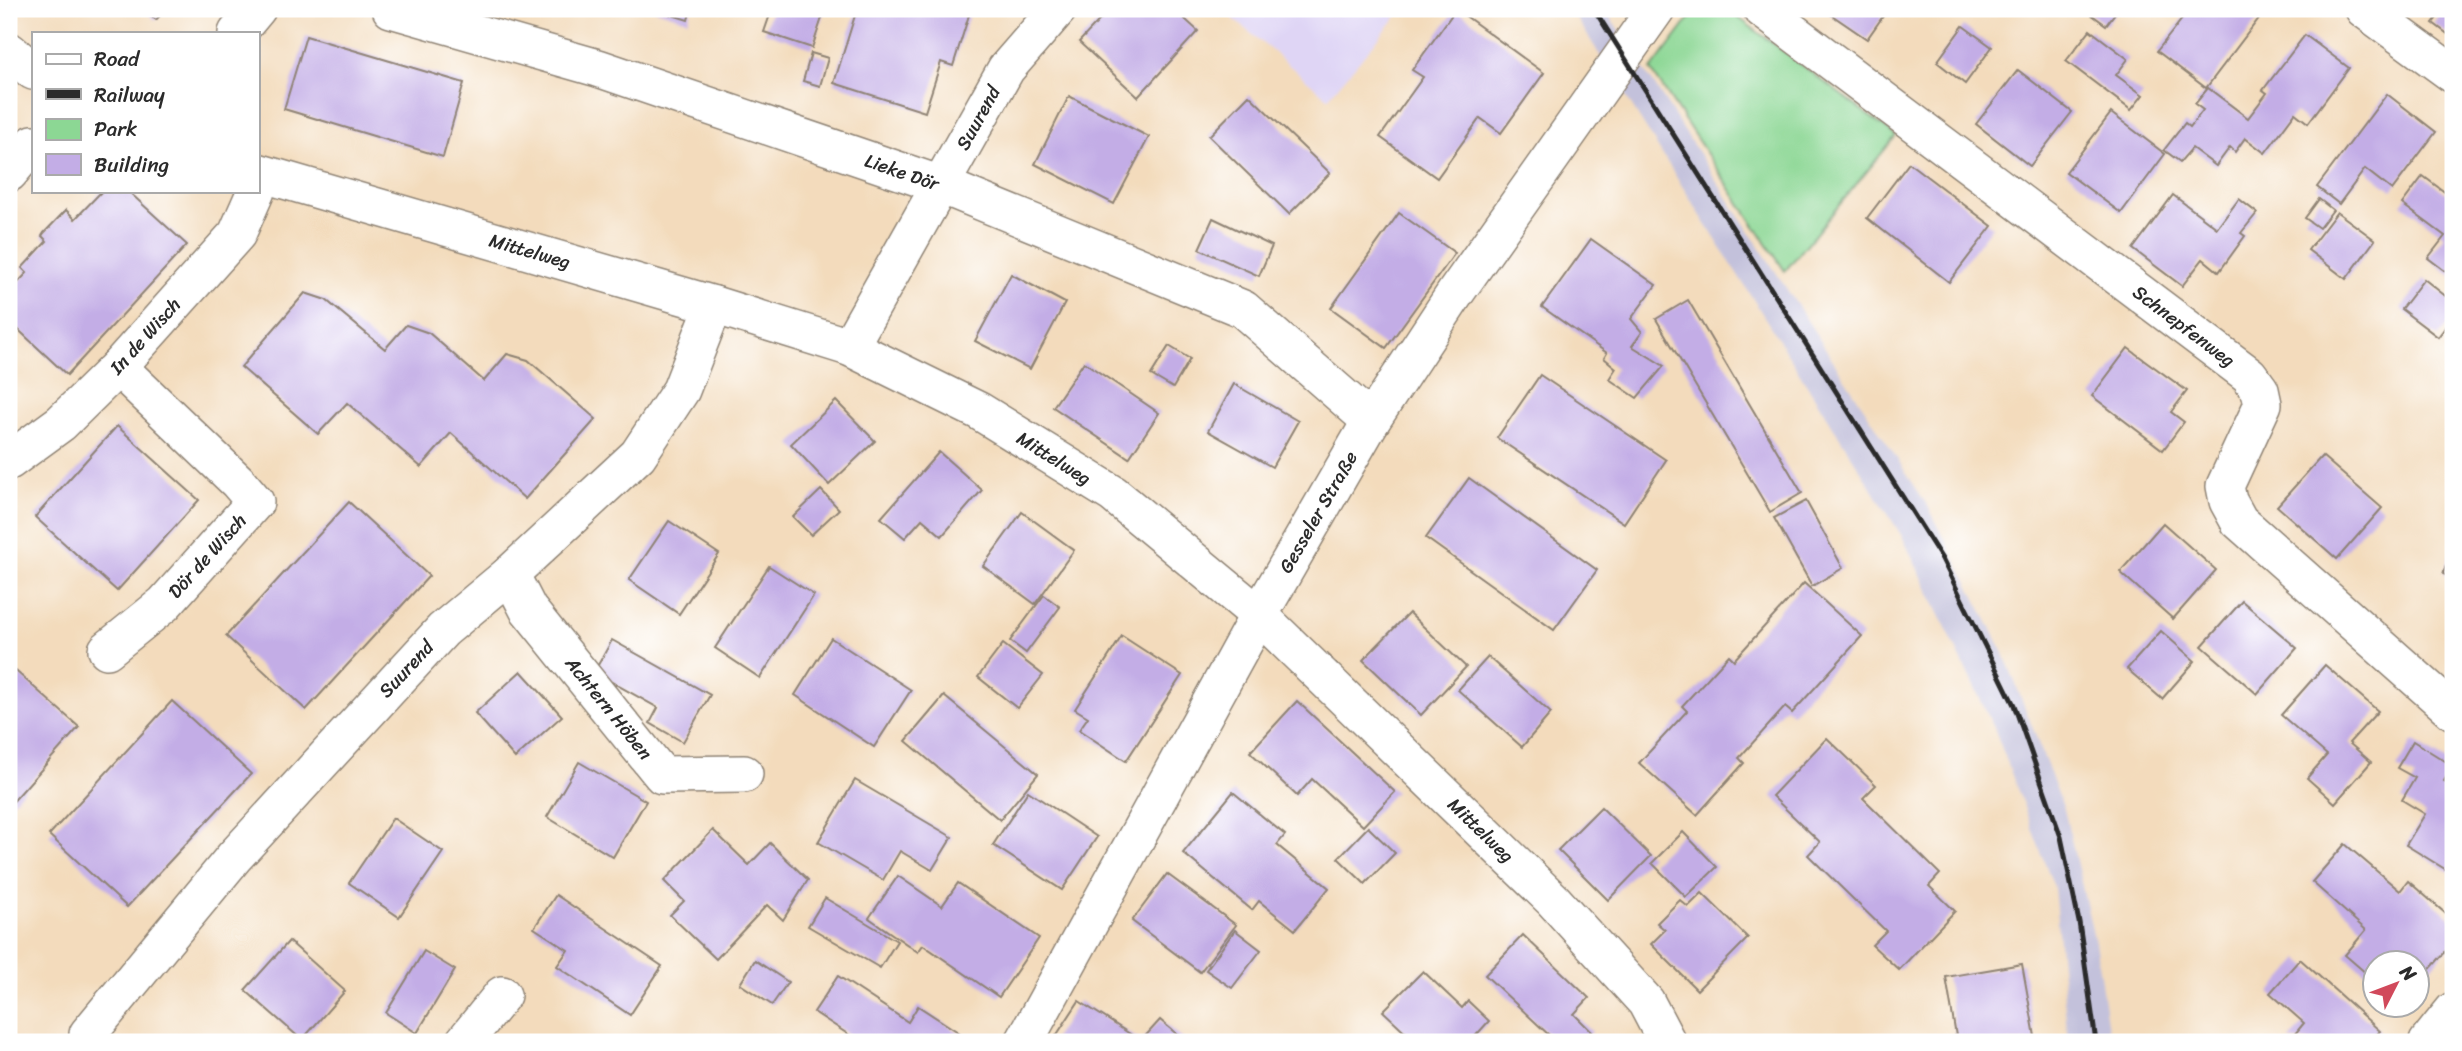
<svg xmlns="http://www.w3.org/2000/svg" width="2462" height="1051" viewBox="0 0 2462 1051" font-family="Sriracha,sans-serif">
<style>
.built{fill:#dfd5f5}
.industrial{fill:#c3c1db}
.green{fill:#8cd794;stroke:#5c8160;stroke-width:2}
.building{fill:#c3ade6}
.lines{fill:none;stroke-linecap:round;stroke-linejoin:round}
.street-casing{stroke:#8f8374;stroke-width:40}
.street{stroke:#fff;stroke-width:37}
.rail{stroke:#2b2b2b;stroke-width:5}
.labels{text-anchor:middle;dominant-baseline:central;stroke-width:7;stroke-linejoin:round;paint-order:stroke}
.street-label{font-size:19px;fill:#2b2b2b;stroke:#fff}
</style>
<rect width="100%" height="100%" fill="#fff"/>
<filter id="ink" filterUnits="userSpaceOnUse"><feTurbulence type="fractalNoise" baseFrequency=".0143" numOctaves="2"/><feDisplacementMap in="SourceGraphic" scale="14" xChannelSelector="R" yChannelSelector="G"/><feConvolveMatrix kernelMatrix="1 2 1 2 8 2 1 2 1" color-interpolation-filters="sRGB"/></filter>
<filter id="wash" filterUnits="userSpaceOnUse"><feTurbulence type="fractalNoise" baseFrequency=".00686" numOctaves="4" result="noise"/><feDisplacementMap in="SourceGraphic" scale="28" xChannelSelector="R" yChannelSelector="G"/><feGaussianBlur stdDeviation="1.57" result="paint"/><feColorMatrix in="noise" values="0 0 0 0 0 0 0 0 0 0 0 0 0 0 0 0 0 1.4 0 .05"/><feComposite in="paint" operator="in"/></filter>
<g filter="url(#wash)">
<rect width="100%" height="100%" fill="#f3dbbc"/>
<!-- built -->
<polygon class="built" points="1222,9 1403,9 1328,98"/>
<!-- industrial -->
<polygon class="industrial" points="1571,9 1605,9 1929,508 2003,651 2064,809 2095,942 2110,1042 2068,1042 2054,887 1995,730 1903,538"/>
<!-- green -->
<polygon class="green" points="1697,9 1727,9 1896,136 1785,271 1651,70"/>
<g id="blocks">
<!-- building -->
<g class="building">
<polygon points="142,9 166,9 156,20"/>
<polygon points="653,9 691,9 688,20"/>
<polygon points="772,9 825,9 812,48 764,32"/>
<polygon points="857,9 902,9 913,12 914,9 948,9 969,15 953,66 941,62 925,112 834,83"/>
<polygon points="1110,9 1174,9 1198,31 1138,97 1079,42"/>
<polygon points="1456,9 1544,73 1501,133 1480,118 1437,178 1380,137 1423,77 1412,70"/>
<polygon points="1823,9 1888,9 1867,39"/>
<polygon points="2084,9 2118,9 2106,25"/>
<polygon points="2190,9 2266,9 2206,88 2157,51"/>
<polygon points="2444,9 2453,9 2453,38 2433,23"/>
<polygon points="1963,26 1992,47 1965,84 1937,62"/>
<polygon points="2090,30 2128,59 2116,75 2143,95 2131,110 2066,61"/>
<polygon points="2305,35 2349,68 2308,123 2295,113 2265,153 2245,138 2235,152 2230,147 2216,166 2192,148 2180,162 2164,150 2185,123 2190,127 2203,110 2195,104 2208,88 2248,118 2267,93 2263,90"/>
<polygon points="306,36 464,83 443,157 284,109"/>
<polygon points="811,53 828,58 820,86 803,81"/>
<polygon points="2018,70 2072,112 2030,166 1976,124"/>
<polygon points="2387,94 2436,132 2392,190 2365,169 2339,204 2317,187"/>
<polygon points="1249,95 1330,173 1289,214 1209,136"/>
<polygon points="1069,96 1149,137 1114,204 1035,164"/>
<polygon points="2111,113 2165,154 2121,213 2066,172"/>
<polygon points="1909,163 1992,226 1949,282 1867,218"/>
<polygon points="2423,176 2446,193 2453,183 2453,277 2428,258 2445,236 2402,204"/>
<polygon points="102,191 128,191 187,245 67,375 9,321 9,292 27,273 22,268 47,241 42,236 44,233 66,210 75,219"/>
<polygon points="2173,195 2217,228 2239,199 2257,213 2241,233 2245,236 2219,272 2203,259 2182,286 2133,249"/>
<polygon points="2319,199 2333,210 2319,228 2305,218"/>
<polygon points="2337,212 2375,240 2346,279 2308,250"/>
<polygon points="1399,213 1455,253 1386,348 1331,308"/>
<polygon points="1213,218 1272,246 1259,276 1199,249"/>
<polygon points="1591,239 1656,285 1631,319 1642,332 1632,346 1664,366 1637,398 1609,379 1616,368 1604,358 1607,353 1542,307"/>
<polygon points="1011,274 1065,303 1030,369 975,341"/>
<polygon points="2424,279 2453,302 2453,317 2438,337 2401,309"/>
<polygon points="305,293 326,300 385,349 406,325 429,333 484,381 507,354 528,360 596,419 525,499 451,433 421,467 347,403 318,434 241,367"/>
<polygon points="1688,300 1802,493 1770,512 1656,319"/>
<polygon points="1169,346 1190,359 1173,388 1151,375"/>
<polygon points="2128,348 2187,391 2171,412 2184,422 2163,450 2092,396"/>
<polygon points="1084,362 1159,413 1129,458 1053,407"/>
<polygon points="1540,375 1666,460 1624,523 1497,438"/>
<polygon points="1234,384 1298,421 1272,467 1208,431"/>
<polygon points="836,401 875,441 829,485 791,444"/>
<polygon points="117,426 199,500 117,591 35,517"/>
<polygon points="939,452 982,490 942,536 922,519 905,538 881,518"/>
<polygon points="2322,456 2382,508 2337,559 2277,506"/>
<polygon points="1469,478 1597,570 1554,630 1426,538"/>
<polygon points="821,490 839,509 811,535 793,517"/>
<polygon points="1806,501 1843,568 1812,586 1774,518"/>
<polygon points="349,502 429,576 306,710 226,636"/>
<polygon points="1022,512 1074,550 1035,604 983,566"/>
<polygon points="669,521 719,554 679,614 629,580"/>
<polygon points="2163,523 2216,570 2173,619 2120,572"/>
<polygon points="2453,547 2453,578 2443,574"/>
<polygon points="769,566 814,595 760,678 715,648"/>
<polygon points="1804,583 1862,636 1792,713 1785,707 1739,758 1744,763 1697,815 1639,763 1687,711 1682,706 1729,655 1734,660"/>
<polygon points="1044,595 1060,607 1026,653 1010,641"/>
<polygon points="2242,601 2297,648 2257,694 2202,646"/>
<polygon points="1409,613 1466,667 1421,715 1363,660"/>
<polygon points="2161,631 2195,661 2162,699 2127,669"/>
<polygon points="1122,636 1182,675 1126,761 1079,730 1088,717 1075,709"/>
<polygon points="831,638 911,690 874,747 795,695"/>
<polygon points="612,640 710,695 683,742 650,723 658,708 594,672"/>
<polygon points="1003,644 1043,675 1017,708 978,677"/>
<polygon points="1488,657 1551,713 1522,747 1458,690"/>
<polygon points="9,665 79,727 9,806"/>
<polygon points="2325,665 2378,711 2349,743 2371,762 2335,803 2307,778 2327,755 2281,715"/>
<polygon points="521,671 562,716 515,758 475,713"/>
<polygon points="944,696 1038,774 1000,820 906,741"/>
<polygon points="172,701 251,774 127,907 49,835"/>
<polygon points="1297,701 1395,792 1363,826 1312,779 1297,796 1250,752"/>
<polygon points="1827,738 1876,785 1863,798 1940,874 1929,886 1955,911 1899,970 1872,945 1886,931 1808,855 1820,842 1772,796"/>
<polygon points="2413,741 2453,766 2444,781 2453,787 2453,874 2406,845 2425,814 2402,800 2415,778 2397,768"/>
<polygon points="579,762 646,801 613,857 547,817"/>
<polygon points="855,780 952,837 932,870 900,851 883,880 818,842"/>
<polygon points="1028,791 1097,837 1062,890 993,845"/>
<polygon points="1233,792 1285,835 1277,845 1329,888 1295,930 1259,901 1252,910 1183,853"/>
<polygon points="1601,807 1651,856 1608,900 1558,850"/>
<polygon points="393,818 443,852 399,917 349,883"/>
<polygon points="1368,827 1395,853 1365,884 1338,858"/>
<polygon points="713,830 749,865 770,843 808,880 783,920 767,905 716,959 670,915 684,901 664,881"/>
<polygon points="1683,832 1717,867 1686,897 1652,863"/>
<polygon points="2345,844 2400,891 2408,881 2453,920 2453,943 2416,985 2416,964 2374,964 2374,980 2345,955 2366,930 2312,882"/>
<polygon points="1167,874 1236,925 1200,972 1132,921"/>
<polygon points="898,876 942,906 958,883 1039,938 999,997 923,945 918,952 869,918"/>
<polygon points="1702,893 1748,938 1697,990 1651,944 1665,930 1657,923 1680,900 1688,907"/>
<polygon points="556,895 662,966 630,1015 557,966 568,950 534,928"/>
<polygon points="825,898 897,941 880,968 808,926"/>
<polygon points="1235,930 1261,950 1232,988 1206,970"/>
<polygon points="1523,935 1589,998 1574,1014 1592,1032 1581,1042 1542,1042 1549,1035 1485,975"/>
<polygon points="289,941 345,991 302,1040 245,990"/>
<polygon points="424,951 455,970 417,1033 386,1013"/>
<polygon points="2300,959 2380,1031 2371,1042 2289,1041 2304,1023 2270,993"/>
<polygon points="755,960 788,982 772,1005 740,984"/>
<polygon points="2022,964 2036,1042 1957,1042 1946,977"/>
<polygon points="1423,971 1462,1008 1468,1001 1489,1021 1470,1042 1416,1042 1383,1011"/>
<polygon points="838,976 908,1022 918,1006 969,1039 967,1042 860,1042 814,1012"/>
<polygon points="1079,1001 1141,1041 1160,1020 1186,1042 1052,1042"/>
</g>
</g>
</g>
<g filter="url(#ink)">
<use href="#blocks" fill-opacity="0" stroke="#8f8374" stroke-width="2"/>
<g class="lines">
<defs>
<g id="street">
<polyline points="391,9 598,68 941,185 1243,309 1371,421"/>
<polyline points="1762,9 2249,375 2260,390 2263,404 2225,486 2228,501 2239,521 2453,711"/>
<polyline points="2364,9 2453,74"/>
<polyline points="237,33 257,9"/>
<polyline points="9,51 33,71"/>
<polyline points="257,172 714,305 849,347 979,411 1113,494 1259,615 1553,900 1646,1002 1667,1042"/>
<polyline points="9,173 33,144"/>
<polyline points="849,347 1006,69 1058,9"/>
<polyline points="9,461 61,423 118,367 237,234 256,191"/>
<polyline points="510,574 528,609 662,775 744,774"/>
<polyline points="107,650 164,604 255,502 238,482 118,367"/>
<polyline points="88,1034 234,857 443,630 510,574 638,455 681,390 714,305"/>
<polyline points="464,1042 502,995"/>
<polyline points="1024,1042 1259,615 1371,421 1456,292 1656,9"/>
<polyline points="2428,1042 2453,1011"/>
</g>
</defs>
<!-- street casing -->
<use href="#street" class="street-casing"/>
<!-- street -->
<use href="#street" class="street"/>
<!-- rail -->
<polyline class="rail" points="1594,9 1942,559 2014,705 2061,837 2079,922 2096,1042"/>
</g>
</g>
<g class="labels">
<!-- street labels -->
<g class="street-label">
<text transform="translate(978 118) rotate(-61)">Suurend</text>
<text transform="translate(902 172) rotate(19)">Lieke Dör</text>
<text transform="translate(530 251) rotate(16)">Mittelweg</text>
<text transform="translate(2184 326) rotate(37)">Schnepfenweg</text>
<text transform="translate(145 336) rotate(-48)">In de Wisch</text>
<text transform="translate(1054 458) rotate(32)">Mittelweg</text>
<text transform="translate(1318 512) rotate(-60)">Gesseler Straße</text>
<text transform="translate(207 556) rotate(-48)">Dör de Wisch</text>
<text transform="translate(406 669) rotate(-47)">Suurend</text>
<text transform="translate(609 708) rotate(51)">Achtern Höben</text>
<text transform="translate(1481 830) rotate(44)">Mittelweg</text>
</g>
</g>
<!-- margin -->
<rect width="2462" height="1051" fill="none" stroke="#fff" stroke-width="35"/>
<!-- legend -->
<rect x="32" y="32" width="228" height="161" fill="#ffffff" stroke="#aaaaaa" stroke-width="2"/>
<rect x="46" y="54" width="35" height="10" fill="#ffffff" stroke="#aaaaaa" stroke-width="2"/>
<text x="94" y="66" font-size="21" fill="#2b2b2b">Road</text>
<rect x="46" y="89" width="35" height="10" fill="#2b2b2b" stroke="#aaaaaa" stroke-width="2"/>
<text x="94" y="102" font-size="21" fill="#2b2b2b">Railway</text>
<rect x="46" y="119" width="35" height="21" fill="#8cd794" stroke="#aaaaaa" stroke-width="2"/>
<text x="94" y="136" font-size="21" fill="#2b2b2b">Park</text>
<rect x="46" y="154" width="35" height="21" fill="#c3ade6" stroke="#aaaaaa" stroke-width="2"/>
<text x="94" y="172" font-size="21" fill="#2b2b2b">Building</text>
<!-- north arrow -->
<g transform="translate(2396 984) rotate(48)"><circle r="33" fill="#ffffff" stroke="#aaaaaa" stroke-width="2"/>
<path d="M0-5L12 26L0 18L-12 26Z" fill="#d1495b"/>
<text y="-10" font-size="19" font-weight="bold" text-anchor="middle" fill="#2b2b2b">N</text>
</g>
</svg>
